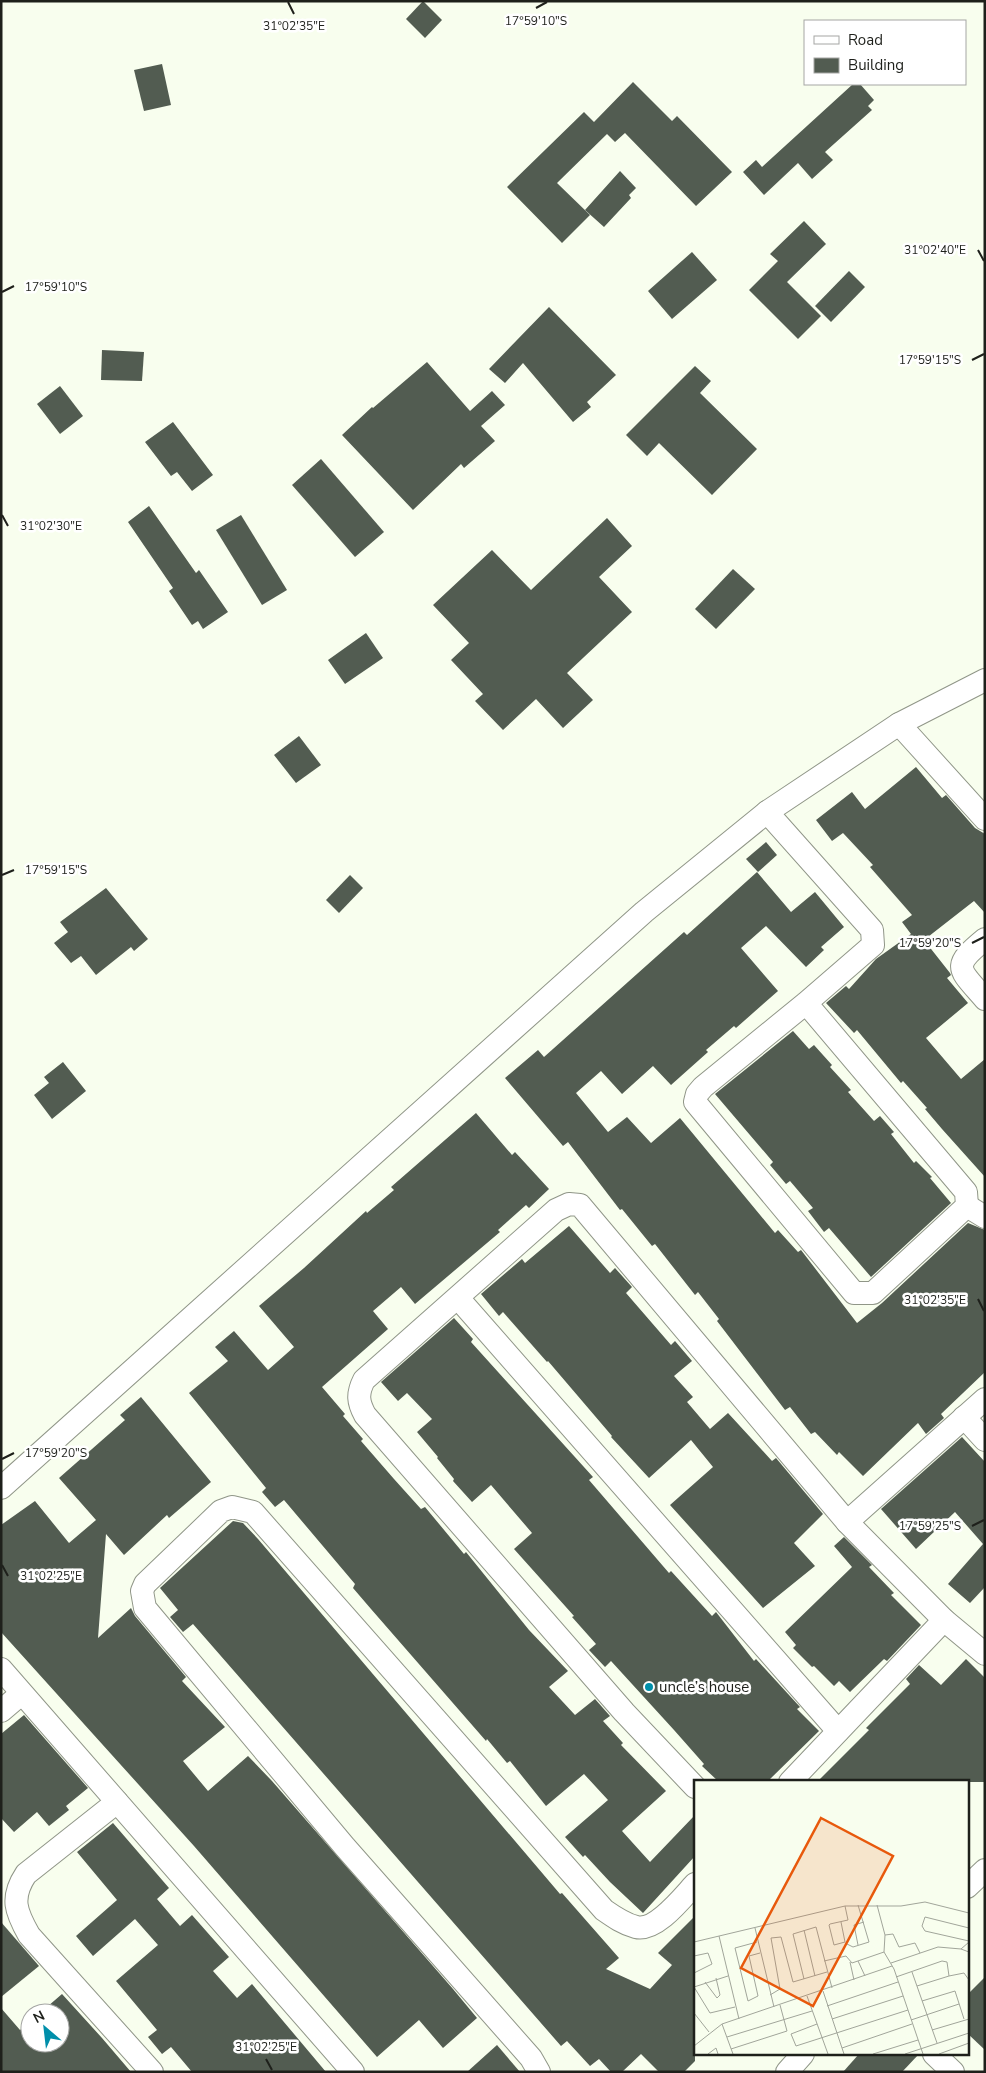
<svg xmlns="http://www.w3.org/2000/svg" width="986" height="2073" viewBox="0 0 986 2073" font-family="'Nunito Sans',sans-serif">
<style>
.building{fill:#525c51}
.lines{fill:none;stroke-linecap:round;stroke-linejoin:round}
.street-casing{stroke:#909688;stroke-width:24}
.street{stroke:#fff;stroke-width:22}
.ticks{fill:none;stroke:#1e201b;stroke-width:2}
.poi-dot{fill:#008faa;stroke:#fff;stroke-width:2}
.labels{text-anchor:middle;dominant-baseline:central;stroke-width:5;stroke-linejoin:round;paint-order:stroke}
.poi-label{font-size:15px;fill:#1e201b;stroke:#fff;text-anchor:start}
.inset-road{fill:none;stroke:#a1a59a;stroke-width:1}
.view{fill:#e8590c;fill-opacity:0.15;stroke:#e8590c;stroke-width:2.5}
.inset-edge{fill:none;stroke:#1e201b;stroke-width:2.5}
.ticks-label{font-size:12px;text-anchor:middle;fill:#1e201b;stroke:#fff;stroke-width:5;stroke-linejoin:round;paint-order:stroke}
</style>
<rect width="100%" height="100%" fill="#f8feee"/>
<!-- building -->
<g class="building">
<polygon points="423,1 442,20 425,38 406,19"/>
<polygon points="162,64 171,105 144,111 134,70"/>
<polygon points="633,82 672,121 677,116 732,172 696,206 625,133 615,142 607,134 557,183 590,215 562,243 507,187 584,112 594,122"/>
<polygon points="853,84 860,84 874,100 868,106 872,110 825,152 833,160 812,179 798,163 764,195 743,172 756,160 762,167"/>
<polygon points="620,171 636,188 629,195 631,198 604,227 585,210"/>
<polygon points="804,221 826,244 787,282 821,316 798,339 749,290 778,261 770,254"/>
<polygon points="692,252 717,280 672,319 648,291"/>
<polygon points="849,271 865,287 831,322 815,306"/>
<polygon points="549,307 616,375 587,402 591,407 573,422 523,363 505,383 489,369"/>
<polygon points="102,350 144,352 142,381 101,380"/>
<polygon points="427,362 470,411 492,391 505,405 481,426 495,441 464,468 461,464 413,510 342,435 372,407 373,408"/>
<polygon points="695,366 711,381 700,393 757,449 712,495 659,443 647,456 626,435"/>
<polygon points="60,386 83,416 60,434 37,404"/>
<polygon points="173,422 213,475 192,491 177,472 171,476 145,442"/>
<polygon points="321,459 384,532 355,557 292,485"/>
<polygon points="149,506 196,573 199,570 228,612 203,629 198,621 192,625 169,591 173,588 128,522"/>
<polygon points="241,515 287,590 262,605 216,530"/>
<polygon points="607,518 632,546 599,577 632,612 567,673 593,700 563,728 536,699 503,730 475,701 483,694 451,660 469,643 433,605 492,550 531,590"/>
<polygon points="733,569 755,589 716,629 695,609"/>
<polygon points="366,633 383,658 345,684 328,660"/>
<polygon points="299,736 321,765 296,783 274,755"/>
<polygon points="916,767 942,798 946,795 975,828 985,834 985,913 974,901 924,940 950,973 951,975 947,978 968,1003 926,1038 961,1079 985,1059 985,1177 942,1129 925,1109 927,1108 903,1081 901,1083 857,1030 854,1033 826,1003 846,986 849,989 876,959 911,934 902,922 912,915 870,867 873,865 843,833 832,841 816,820 852,792 865,809"/>
<polygon points="766,842 777,855 758,872 746,859"/>
<polygon points="757,872 791,912 815,892 844,927 821,947 824,950 806,967 766,926 741,948 778,991 736,1028 734,1026 706,1050 708,1052 671,1085 653,1066 622,1094 601,1071 576,1093 608,1132 627,1117 651,1143 680,1118 775,1233 778,1230 798,1252 801,1250 857,1323 882,1303 968,1223 985,1230 985,1372 941,1414 944,1418 926,1434 918,1423 863,1476 839,1452 837,1455 815,1432 811,1434 790,1407 785,1410 717,1321 719,1319 698,1292 695,1295 655,1244 652,1246 622,1209 620,1210 568,1142 563,1146 505,1078 538,1050 544,1057 684,932 687,935"/>
<polygon points="350,875 363,888 339,913 326,900"/>
<polygon points="106,888 148,939 134,951 131,947 96,975 81,956 71,963 54,943 68,932 60,922"/>
<polygon points="793,1031 809,1049 814,1045 832,1065 830,1067 851,1090 848,1092 874,1121 880,1116 894,1132 891,1134 914,1163 916,1161 932,1177 930,1178 951,1203 871,1277 829,1228 824,1232 808,1211 813,1208 790,1181 786,1184 770,1165 773,1162 715,1094"/>
<polygon points="63,1062 86,1091 52,1119 34,1095 49,1083 44,1077"/>
<polygon points="476,1113 512,1155 515,1152 549,1189 529,1208 526,1205 498,1230 500,1232 415,1304 401,1287 373,1311 388,1329 322,1387 345,1414 343,1416 363,1439 361,1441 394,1479 421,1509 425,1507 464,1554 466,1552 529,1630 568,1671 549,1687 575,1715 595,1699 610,1716 603,1721 623,1743 621,1745 666,1791 622,1831 650,1862 695,1815 695,1856 643,1913 610,1882 585,1855 583,1857 565,1837 608,1800 584,1774 546,1806 510,1761 507,1763 487,1739 486,1741 371,1609 353,1588 355,1584 284,1500 275,1507 262,1492 266,1488 189,1393 228,1361 215,1347 234,1331 268,1370 294,1347 259,1306 304,1268 366,1211 367,1213 394,1190 391,1187"/>
<polygon points="569,1226 610,1273 615,1268 632,1287 626,1293 671,1345 675,1341 692,1361 674,1376 693,1397 687,1402 710,1429 728,1413 772,1461 776,1458 823,1514 794,1543 815,1566 763,1608 670,1505 713,1467 691,1440 649,1478 611,1437 612,1436 548,1361 547,1362 503,1312 499,1316 481,1294 522,1259 525,1263"/>
<polygon points="454,1318 473,1339 471,1342 593,1477 589,1480 669,1573 671,1571 712,1616 716,1612 754,1661 756,1659 800,1707 797,1709 819,1731 767,1782 719,1782 702,1766 704,1764 674,1730 611,1661 605,1667 589,1650 596,1644 572,1617 574,1616 514,1549 532,1533 491,1485 472,1502 453,1481 454,1479 437,1458 438,1457 417,1432 432,1419 407,1393 398,1401 381,1382"/>
<polygon points="141,1397 211,1482 169,1518 167,1515 124,1555 106,1534 98,1638 131,1608 135,1616 186,1677 182,1681 225,1727 183,1761 208,1791 248,1756 272,1781 453,1989 477,2018 443,2048 419,2020 377,2057 194,1846 1,1632 1,1525 35,1501 69,1543 96,1520 59,1478 125,1420 120,1415"/>
<polygon points="962,1437 985,1462 985,1587 970,1603 948,1584 983,1544 955,1512 916,1549 881,1509"/>
<polygon points="233,1521 243,1523 258,1539 560,1894 562,1893 619,1958 606,1969 650,1989 672,1965 658,1953 695,1916 695,2061 684,2072 659,2072 641,2054 622,2072 611,2072 599,2059 590,2066 567,2041 561,2046 193,1624 183,1632 170,1617 178,1610 160,1588"/>
<polygon points="844,1537 872,1565 869,1567 894,1593 891,1595 921,1625 887,1661 884,1659 850,1692 839,1681 834,1686 814,1666 812,1667 793,1648 796,1645 785,1632 852,1567 834,1546"/>
<polygon points="966,1659 985,1678 985,1782 817,1782 869,1730 866,1728 910,1684 906,1679 919,1665 941,1685"/>
<polygon points="24,1715 88,1788 66,1806 69,1810 49,1826 37,1812 14,1832 1,1818 1,1734"/>
<polygon points="113,1823 169,1888 157,1899 180,1926 192,1915 229,1957 213,1971 237,1998 252,1984 326,2072 192,2072 171,2047 162,2054 148,2037 157,2030 116,1981 158,1945 135,1919 93,1956 76,1936 117,1900 77,1852"/>
<polygon points="1,1922 39,1966 1,1997"/>
<polygon points="985,1977 985,2050 967,2033 967,1995"/>
<polygon points="62,1994 102,2038 131,2072 1,2072 1,2008 20,2030 30,2022 30,2043 60,2043 60,2013 40,2013"/>
<polygon points="497,2045 520,2072 467,2072"/>
<polygon points="859,2054 919,2054 902,2072 843,2072"/>
</g>
<g class="lines">
<defs>
<g id="street">
<polyline points="899,724 985,819"/>
<polyline points="767,812 872,930 873,945 806,1003 703,1087 697,1094 695,1102 854,1293 873,1293 967,1206 966,1192 806,1003"/>
<path d="M985 939C951 967 958 968 985 999"/>
<polyline points="967,1206 985,1217"/>
<polyline points="458,1298 838,1731"/>
<polyline points="964,1417 985,1440"/>
<polyline points="1,1488 644,912 767,812 899,724 985,680"/>
<polyline points="847,1522 985,1399"/>
<polyline points="1,1669 353,2072"/>
<polyline points="1,1711 21,1694"/>
<polyline points="790,1782 944,1620"/>
<path d="M695 1787 624 1712 365 1415C358 1402 357 1394 364 1380L556 1210 569 1204 580 1205 847 1522 944 1620 985 1654"/>
<path d="M117 1802 26 1874C10 1898 16 1912 29 1935L152 2072"/>
<polyline points="967,1887 985,1870"/>
<polyline points="934,2054 953,2072"/>
<path d="M539 2072 531 2058 345 1847 145 1608 142 1591 145 1584 221 1511 232 1507 253 1512 604 1910C614 1917 624 1924 636 1927 656 1932 682 1898 695 1884"/>
<polyline points="787,2072 803,2054"/>
</g>
</defs>
<!-- street casing -->
<use href="#street" class="street-casing"/>
<!-- street -->
<use href="#street" class="street"/>
</g>
<!-- ticks -->
<path class="ticks" d="M288 2 294 14M536 8 547 2M978 250 984 261M2 292 14 286M972 360 984 354M2 515 8 526M2 875 14 870M972 943 984 937M978 1299 984 1311M2 1459 14 1453M972 1526 984 1520M2 1565 8 1576M266 2059 272 2070"/>
<!-- markers -->
<circle class="poi-dot" cx="649" cy="1687" r="5"/>
<g class="labels">
<!-- poi labels -->
<g class="poi-label">
<text x="659" y="1687">uncle’s house</text>
</g>
</g>
<!-- overview -->
<g transform="translate(694 1780)">
<rect width="275" height="275" fill="#f8feee"/>
<path class="inset-road" d="M183 125 191 155 190 172 200 189 229 274M147 142 151 162 140 165 135 145 136 144 154 140 151 126M61 148 80 227M275 148 231 137 228 146 231 151 275 161M110 150 121 196M191 155 199 154 205 167 221 163 226 173M25 156 45 239M0 162 151 126H207L231 122 275 133M63 162 41 168 54 221 64 216 55 176 66 173M275 162 267 169 275 172M151 163 159 167 175 162 164 125M164 165 160 145 170 142M0 176 14 173 18 184 0 193M130 181 152 176 158 183 190 172M164 181 171 196M156 182 160 200M197 183 244 167 267 169M218 192 243 263M34 196 0 207 16 233 41 227M255 196 270 193 275 200M202 197 248 181 253 182 255 196 223 206M110 199 99 154 122 147 138 208M11 202 23 218 26 215 22 198M129 211 150 274M76 215 86 209 77 158 87 157 99 202 133 192M113 216 134 274M228 221 261 211 270 239M133 226 204 202M0 233 15 252M138 239 209 216M217 240 265 224M28 244 39 274M123 244 97 254 102 266 214 230M238 250 275 239M33 257 118 231M0 266 28 244 198 186M148 268 218 244M37 269 93 251 86 225M14 274 22 268 24 274M179 274 224 260M211 274 275 253M245 274 275 263"/>
<path class="view" d="M127 38 199 76 119 226 47 188Z"/>
<rect width="275" height="275" class="inset-edge"/>
</g>
<g class="ticks-label">
<text x="536" y="25">17°59'10"S</text>
<text x="294" y="30">31°02'35"E</text>
<text x="935" y="254">31°02'40"E</text>
<text x="56" y="291">17°59'10"S</text>
<text x="930" y="364">17°59'15"S</text>
<text x="51" y="530">31°02'30"E</text>
<text x="56" y="874">17°59'15"S</text>
<text x="930" y="947">17°59'20"S</text>
<text x="935" y="1304">31°02'35"E</text>
<text x="56" y="1457">17°59'20"S</text>
<text x="930" y="1530">17°59'25"S</text>
<text x="51" y="1580">31°02'25"E</text>
<text x="266" y="2051">31°02'25"E</text>
</g>
<!-- border -->
<rect width="986" height="2073" fill="none" stroke="#1e201b" stroke-width="5"/>
<!-- legend -->
<rect x="804" y="20" width="162" height="65" fill="#ffffff" stroke="#a5a6a4"/>
<rect x="814" y="36" width="25" height="8" fill="#ffffff" stroke="#a5a6a4"/>
<text x="848" y="45" font-size="15" fill="#1e201b">Road</text>
<rect x="814" y="58" width="25" height="15" fill="#525c51" stroke="#a5a6a4"/>
<text x="848" y="70" font-size="15" fill="#1e201b">Building</text>
<!-- north arrow -->
<g transform="translate(45 2028) rotate(332)"><circle r="24" fill="#ffffff" stroke="#a5a6a4"/>
<path d="M0-4L9 19L0 12L-9 19Z" fill="#008faa"/>
<text y="-8" font-size="14" font-weight="bold" text-anchor="middle" fill="#1e201b">N</text>
</g>
</svg>
